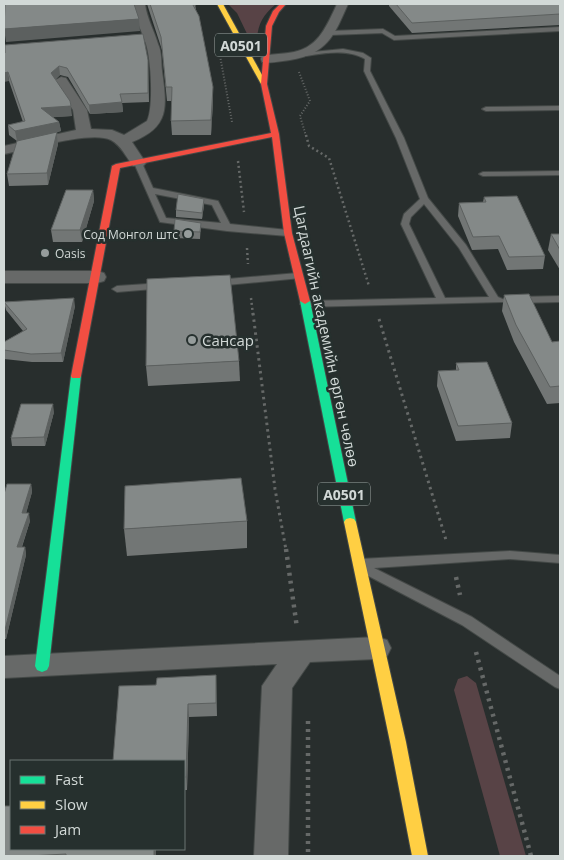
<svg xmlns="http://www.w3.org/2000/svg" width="564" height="860" viewBox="0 0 564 860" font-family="'Open Sans',sans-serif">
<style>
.green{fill:#584346}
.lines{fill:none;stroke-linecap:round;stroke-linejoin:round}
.lane-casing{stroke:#444947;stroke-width:2}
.street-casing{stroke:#444947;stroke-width:2}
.fast-casing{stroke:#444947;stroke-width:2}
.slow-casing{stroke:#444947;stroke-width:2}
.jam-casing{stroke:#444947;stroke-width:2}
.path-far3{stroke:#666968;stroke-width:2;stroke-dasharray:1 2;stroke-linecap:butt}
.path-far2{stroke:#666968;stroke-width:2.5;stroke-dasharray:2 3;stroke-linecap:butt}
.path-far1{stroke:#666968;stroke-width:3;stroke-dasharray:2.5 4;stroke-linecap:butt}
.path{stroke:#666968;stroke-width:4.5;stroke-dasharray:3 5;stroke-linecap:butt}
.lane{fill:#676968;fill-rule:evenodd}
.street{fill:#676968;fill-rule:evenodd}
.fast{fill:#16e098;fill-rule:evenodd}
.slow{fill:#ffcf43;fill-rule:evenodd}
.jam{fill:#f24e42;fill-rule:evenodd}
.wall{fill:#727675}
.shaded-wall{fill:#5c605f}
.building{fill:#848988;stroke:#5c605f}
.poi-dot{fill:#969d9c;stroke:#26302e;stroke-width:2}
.labels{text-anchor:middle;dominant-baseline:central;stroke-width:5;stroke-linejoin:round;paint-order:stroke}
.far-poi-label{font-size:12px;fill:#d2d9d7;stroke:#26302e;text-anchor:end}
.shield{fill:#26302e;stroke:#9ea6a4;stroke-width:1}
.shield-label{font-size:14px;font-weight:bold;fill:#d2d9d7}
.street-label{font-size:15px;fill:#d2d9d7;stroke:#26302e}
.poi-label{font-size:15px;fill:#d2d9d7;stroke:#26302e;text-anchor:start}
</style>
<rect width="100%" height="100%" fill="#282e2d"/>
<!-- green -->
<g class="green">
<path d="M228 4H276C264 14 258 23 257 39L250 40 237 13Z"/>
<polygon points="467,676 476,683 526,856 500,856 454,690 458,679"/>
</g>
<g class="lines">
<defs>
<g id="lane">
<polygon points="560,27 560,31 394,40 382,33 330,35 327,33 330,31 383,29 395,36"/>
<path d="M343 49 363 53 371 58 370 71 404 138 428 198 466 245 498 297 505 300 503 302 305 307 300 304 305 301 436 298 401 224 404 214 420 199 396 138 364 71 365 59C344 47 316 55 294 58L291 56 312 52ZM424 204 459 248 489 297 445 298 409 224 411 217Z"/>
<polygon points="560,106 560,110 486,111 482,109 486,107"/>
<path d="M135 161 142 163 153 188 218 201 230 224 288 230 292 233 288 236 227 231 160 222 134 163ZM155 194 212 205 221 223 166 218Z"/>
<polygon points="560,171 560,175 483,176 479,174 483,172"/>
<polygon points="298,273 301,274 301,278 216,286 211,283 216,280"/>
<polygon points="162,283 167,286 165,288 117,292 112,289 117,286"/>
<polygon points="560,296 560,302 516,303 511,300 516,297"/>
<polygon points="510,551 560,555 560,563 510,559 374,568 472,617 560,676 560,689 555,687 462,625 359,571 353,564 355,561 360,559"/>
</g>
<g id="street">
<path d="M134 4H145C147 19 154 30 158 44 162 52 161 62 162 71 167 107 170 127 132 142L146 163 143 166H133C126 157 121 145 111 140 91 130 27 150 4 154V146L76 130 73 110 54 81 61 77 66 78 87 110 91 129 112 130 124 135 147 121C154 107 151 59 146 44 142 31 134 18 134 4Z"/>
<path d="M337 4H348C334 36 327 54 290 60 281 61 271 64 262 62L261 59 262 56C273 54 284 54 294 52 319 47 327 25 337 4Z"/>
<polygon points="4,271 97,271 104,273 106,277 104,281 97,283 4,283"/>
<polygon points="377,637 387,640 391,648 387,656 377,659 310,662 292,688 288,856 254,856 262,686 277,664 4,678 4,656"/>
</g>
<g id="fast">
<polygon points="305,298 310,301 356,522 354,525 346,525 344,522 300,301"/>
<polygon points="76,373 81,376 49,666 47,670 42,672 37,670 35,666 71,376"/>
</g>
<g id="slow">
<polygon points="217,4 223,4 267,84 266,85 261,84"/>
<polygon points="350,518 354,519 356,522 406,742 428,856 412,856 390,742 344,522 346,519"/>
</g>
<polygon id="jam" points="280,4 286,4 279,12 272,26 267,84 279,134 292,233 310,301 305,304 300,301 284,233 272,137 120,168 81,376 80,378 72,378 71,376 112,166 116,164 271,133 261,84 266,26 273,11"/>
</defs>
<!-- lane casing -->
<use href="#lane" class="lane-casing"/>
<!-- street casing -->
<use href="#street" class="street-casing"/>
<!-- fast casing -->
<use href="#fast" class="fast-casing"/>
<!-- slow casing -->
<use href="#slow" class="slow-casing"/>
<!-- jam casing -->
<use href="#jam" class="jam-casing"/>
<!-- path-far3 -->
<g class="path-far3">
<polyline points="219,50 232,122"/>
<polyline points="299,72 310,101 300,116 306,136"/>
</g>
<!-- path-far2 -->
<g class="path-far2">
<polyline points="306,135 309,146 329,158 369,286"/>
<polyline points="238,161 244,212"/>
<polyline points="247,248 248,264"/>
<polyline points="251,298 253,315"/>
</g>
<!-- path-far1 -->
<g class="path-far1">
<polyline points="253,313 275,489 286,550"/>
<polyline points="379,319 446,540"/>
</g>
<!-- path -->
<g class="path">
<polyline points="286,549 297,628"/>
<polyline points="456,577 460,595"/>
<polyline points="476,652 531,856"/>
<polyline points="308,721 308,856"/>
</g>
<!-- lane -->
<use href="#lane" class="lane"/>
<!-- street -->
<use href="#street" class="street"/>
<!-- fast -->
<use href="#fast" class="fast"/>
<!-- slow -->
<use href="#slow" class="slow"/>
<!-- jam -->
<use href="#jam" class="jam"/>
</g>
<!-- wall -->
<g class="wall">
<polygon points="147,4 195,4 213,101 211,135 172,135 171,121 172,101 167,101 162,50"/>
<polygon points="389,4 560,4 560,25 412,33 389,6"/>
<polygon points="4,54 148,60 149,102 122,103 123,112 90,114 68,77 60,75 56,79 72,116 53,117 59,122 61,131 57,132 58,144 48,185 9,186 7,174 17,141 9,135 8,125 23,122 9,81"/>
<polygon points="93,190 94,201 82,242 53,242 51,230"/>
<polygon points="484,197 545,256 543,269 507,270 498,249 472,250 458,216 459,203 483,202"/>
<polygon points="204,199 204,205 202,219 176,217 176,210"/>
<polygon points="201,223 200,239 174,238 174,231"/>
<polygon points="551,234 560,234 560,270 548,250"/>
<polygon points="504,295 552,342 560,341 560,403 547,404 514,342 502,311"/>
<polygon points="4,302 75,306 63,362 32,362 4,359 4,342 23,331 6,310"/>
<polygon points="239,361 240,381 148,386 146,366"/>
<polygon points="456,363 512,423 510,438 456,441 437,386 438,371 456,370"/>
<polygon points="54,412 45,446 12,446 11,438"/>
<polygon points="31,484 32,492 26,513 30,521 22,547 25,547 26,555 6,639 4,639 4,494"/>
<polygon points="247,521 247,548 127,556 124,529"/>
<polygon points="216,675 217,716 189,717 187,790 184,790 184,761 156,685"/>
<polygon points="11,849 156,849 156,856 4,856"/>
</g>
<!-- shaded-wall -->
<g class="shaded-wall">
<polygon points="139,19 140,31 6,42 4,29"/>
<polygon points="59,66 60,75 52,82 51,73"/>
<polygon points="8,72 9,81 4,82 4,73"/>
<polygon points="213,87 213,101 211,135 211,120"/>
<polygon points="122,102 123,112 90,114 89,105"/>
<polygon points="71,106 72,116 42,118 41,108"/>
<polygon points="59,122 61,131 57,132 58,144 48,185 47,173 17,141 15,131"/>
<polygon points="93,190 94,201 82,242 80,230"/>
<polygon points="204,199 204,205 202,219 202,213"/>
<polygon points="74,298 75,306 63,362 61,353"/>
<polygon points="53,404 54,412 45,446 44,437"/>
<polygon points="31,484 32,492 24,521 22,513"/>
<polygon points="29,513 30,521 19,555 17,547"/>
<polygon points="25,547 26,555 6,639 5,630"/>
<polygon points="188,704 189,717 187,790 186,777"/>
<rect x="154" y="849" width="2" height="7"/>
</g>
<!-- building -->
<g class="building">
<polygon points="5,4 134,4 139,19 4,29"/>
<polygon points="150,4 195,4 196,5 193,5 199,16 213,87 211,120 171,121 172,87 166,87 161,37"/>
<polygon points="396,4 560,4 560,14 412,23"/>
<polygon points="143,34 148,60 148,93 120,94 122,102 89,105 67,68 59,66 51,73 70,101 71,106 41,108 59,122 15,131 8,125 25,121 8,72 4,73 4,54 5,53 5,45"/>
<polygon points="57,132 47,173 7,174 17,141"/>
<polygon points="66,190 93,190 80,230 51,230"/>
<polygon points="178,194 204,199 202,213 176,210"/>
<polygon points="517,196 545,256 509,257 499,236 473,237 459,203 486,202 484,197"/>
<polygon points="175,219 201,223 200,232 174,231"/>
<polygon points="551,234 560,234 560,250"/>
<polygon points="230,275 239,361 146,366 147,279"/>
<polygon points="529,294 552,342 560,341 560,386 550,387 516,325 504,295"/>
<polygon points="74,298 61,353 31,354 4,350 4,342 27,329 4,302"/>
<polygon points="487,362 512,423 458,426 438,371 459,370 456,363"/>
<polygon points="21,404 53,404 44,437 11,438"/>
<polygon points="241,478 247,521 124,529 125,486"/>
<polygon points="7,484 31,484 22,513 29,513 17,547 25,547 5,630 4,630 4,494"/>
<polygon points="216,675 216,703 188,704 186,777 184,777 184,761 113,761 119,686 156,685 157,678"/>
<polygon points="4,806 11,806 11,849 154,849 154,856 66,856 66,854 29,856 4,856"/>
</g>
<!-- markers -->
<g class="poi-dot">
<circle cx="188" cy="234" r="5"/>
<circle cx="45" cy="253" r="5"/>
<circle cx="192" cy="340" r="5"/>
</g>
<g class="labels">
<!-- far-poi labels -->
<g class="far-poi-label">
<text x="178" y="234">Сод Монгол штс</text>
<text x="55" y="253" text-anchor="start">Oasis</text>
</g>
<!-- shield labels -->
<g class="shield">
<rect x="215" y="33.5" width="52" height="23" rx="4"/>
<rect x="318" y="482.5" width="52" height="23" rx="4"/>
</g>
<g class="shield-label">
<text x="241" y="45">A0501</text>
<text x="344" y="494">A0501</text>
</g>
<!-- street labels -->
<g class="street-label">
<text transform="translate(327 336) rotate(78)">Цагдаагийн академийн өргөн чөлөө</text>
</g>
<!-- poi labels -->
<g class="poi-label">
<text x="202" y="340">Сансар</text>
</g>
</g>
<!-- border -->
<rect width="564" height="860" fill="none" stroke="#d2d9d7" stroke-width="10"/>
<!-- legend -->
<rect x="10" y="760" width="175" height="90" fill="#26302e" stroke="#6b7472"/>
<rect x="20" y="776" width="25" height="8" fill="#16e098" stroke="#6b7472"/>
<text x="55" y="785" font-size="15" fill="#d2d9d7">Fast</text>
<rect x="20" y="801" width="25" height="8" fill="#ffcf43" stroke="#6b7472"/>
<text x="55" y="810" font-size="15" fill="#d2d9d7">Slow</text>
<rect x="20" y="826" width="25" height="8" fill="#f24e42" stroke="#6b7472"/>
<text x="55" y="835" font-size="15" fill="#d2d9d7">Jam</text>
</svg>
